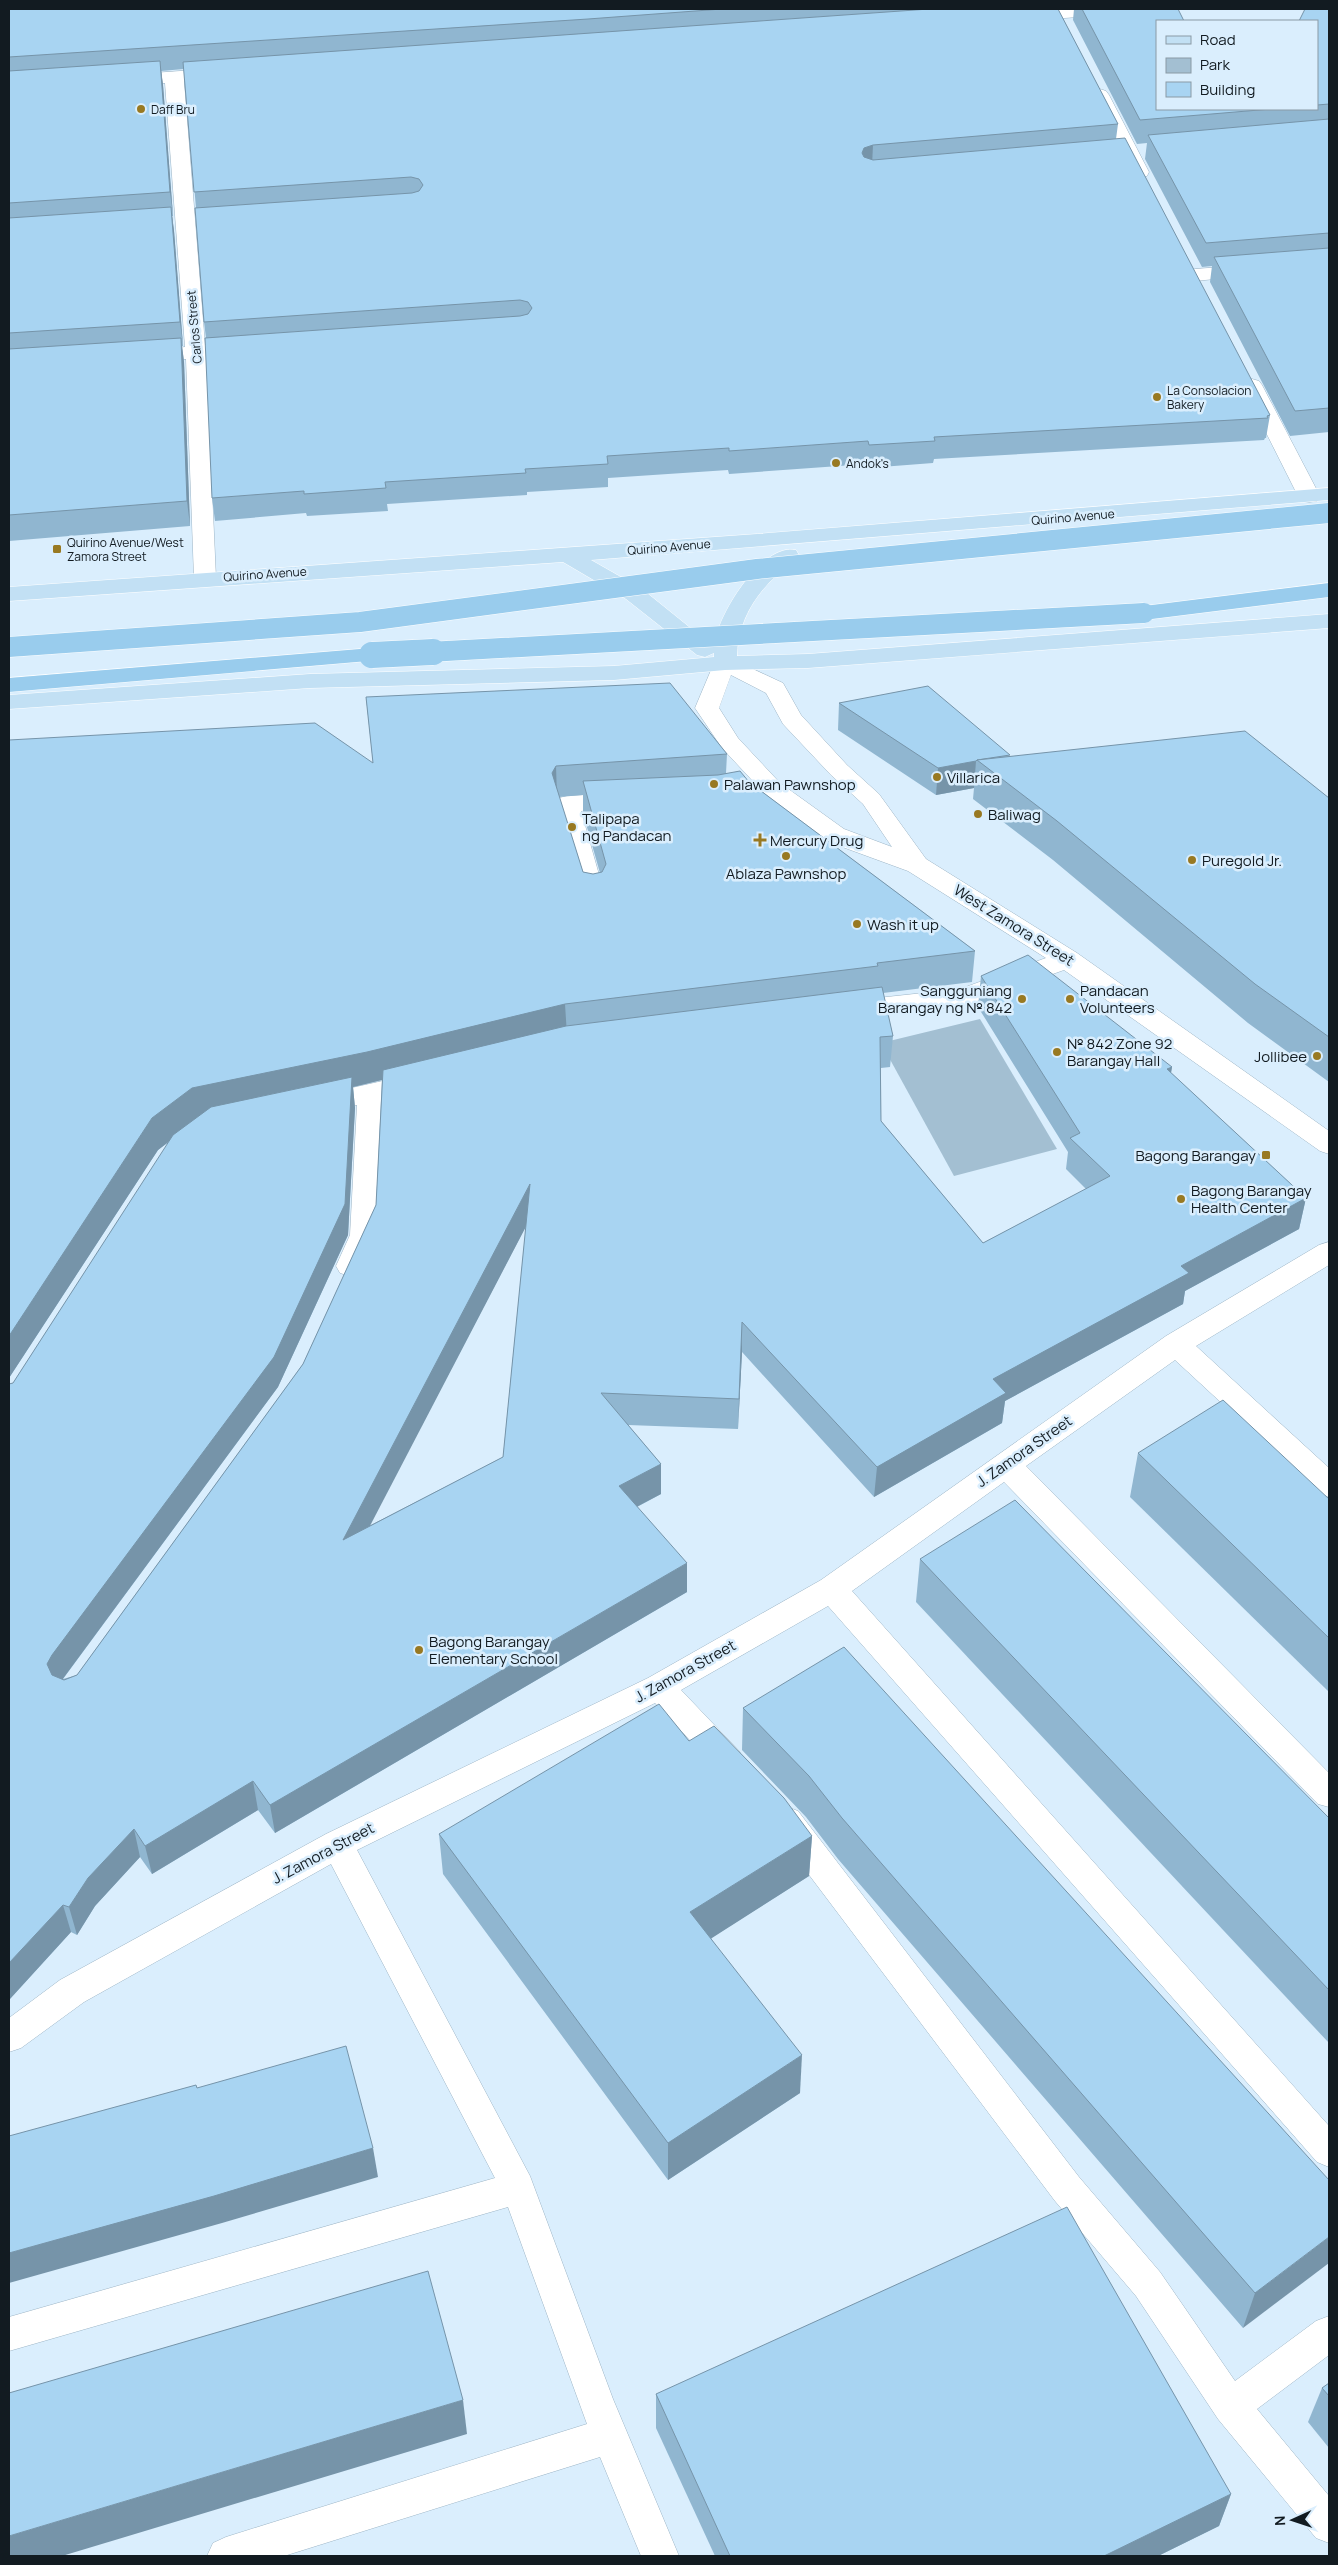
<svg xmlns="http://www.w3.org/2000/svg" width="1338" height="2565" viewBox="0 0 1338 2565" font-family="Manrope,sans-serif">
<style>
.green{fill:#a3bfd2}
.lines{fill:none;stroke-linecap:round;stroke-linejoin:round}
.minor-casing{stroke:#9db5c6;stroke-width:1}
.major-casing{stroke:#fff;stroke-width:1}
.highway-casing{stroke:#fff;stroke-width:1}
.minor{fill:#fff;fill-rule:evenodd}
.major{fill:#c2e0f4;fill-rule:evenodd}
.highway{fill:#99cced;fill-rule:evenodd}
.highway-bridge-far1-casing{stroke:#fff;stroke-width:21;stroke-linecap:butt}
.highway-bridge-casing{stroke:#fff;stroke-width:27;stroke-linecap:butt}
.highway-bridge-far1{stroke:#99cced;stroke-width:20}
.highway-bridge{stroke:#99cced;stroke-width:26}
.wall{fill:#90b6d0;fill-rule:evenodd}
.shaded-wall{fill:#7694a9}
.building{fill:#a8d4f2;stroke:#7694a9;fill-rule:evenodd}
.poi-dot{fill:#987922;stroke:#daeefd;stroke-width:2}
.labels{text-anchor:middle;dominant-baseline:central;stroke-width:5;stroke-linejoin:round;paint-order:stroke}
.far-poi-label{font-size:12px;fill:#121b21;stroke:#daeefd;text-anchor:start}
.far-street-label{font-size:12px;fill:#121b21;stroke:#daeefd}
.poi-label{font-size:15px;fill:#121b21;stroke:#daeefd;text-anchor:start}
.street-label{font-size:15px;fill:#121b21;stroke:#daeefd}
</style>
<rect width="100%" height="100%" fill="#daeefd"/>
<!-- green -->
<polygon class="green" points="980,1019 1057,1149 954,1176 881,1043"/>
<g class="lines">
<defs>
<g id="minor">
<polygon points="1050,9 1129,9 1126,13 1120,14 1023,21 1017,20 1014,16 1017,12"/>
<polygon points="222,68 228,69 231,73 228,77 184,81 205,345 244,342 251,344 254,348 251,352 206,357 216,578 213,583 205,585 197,583 194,578 186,359 145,362 138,360 135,356 138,352 185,347 165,83 125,85 119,84 116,80 119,76 125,75"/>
<polygon points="1100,89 1106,91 1109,95 1149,172 1147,176 1133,176 1131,172 1091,95 1094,91"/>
<polygon points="1248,265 1255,267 1258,271 1255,275 1195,281 1188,279 1185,275 1188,271 1195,269"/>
<polygon points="1252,379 1259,381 1262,385 1320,496 1317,501 1309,502 1301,501 1298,496 1242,385 1245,381"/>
<path d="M725 656 783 683 801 715 847 765 879 794 926 859 1077 953 1329 1131V1154L1320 1151 1064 970 963 1006 850 1019 841 1016 837 1010 841 1004 850 1001 960 989 1046 958 908 871 826 841 764 793 722 748 695 708 714 663 717 658ZM731 675 766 693 783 724 831 775 863 804 892 847 844 829 780 783 738 738 719 708Z"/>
<polygon points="620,793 628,796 632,801 628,806 581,811 605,896 602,902 593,904 584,902 555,804 559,798 567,796"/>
<polygon points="418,1073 427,1075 431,1082 427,1089 384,1099 378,1235 360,1273 350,1276 340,1273 336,1266 350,1235 357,1105 316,1114 307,1112 303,1105 307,1098 316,1096"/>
<polygon points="1329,1242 1329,1265 1196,1346 1329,1468 1329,1497 1319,1493 1175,1360 1026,1466 1329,1773 1329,1807 1318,1804 1004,1482 852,1591 1329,2126 1329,2167 1317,2162 828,1606 681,1690 739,1751 744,1760 739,1769 728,1773 717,1769 655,1703 357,1850 530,2176 613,2399 679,2556 641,2556 600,2457 284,2556 207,2556 213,2543 226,2537 587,2424 508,2207 9,2351 9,2317 495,2178 331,1864 84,2002 21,2048 9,2052 9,2018 60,1980 326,1834 648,1678 821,1580 1166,1336 1319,1245"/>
<polygon points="787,1807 798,1811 1079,2177 1160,2272 1235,2381 1316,2321 1329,2316 1329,2355 1257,2409 1329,2496 1329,2543 1316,2538 1218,2419 1136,2296 1055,2201 776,1831 771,1821 776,1811"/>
</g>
<path id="major" d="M1329 488V500L591 560 642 589 714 647C716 617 762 542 796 550L799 555 796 560C763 583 738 614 737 656L808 654 1329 614V628L808 668 725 670 614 680 310 688 9 709V695L310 674 614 666 714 657V653L705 657 697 655 626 599 563 562 9 601V587L757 534Z"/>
<g id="highway">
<polygon points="1329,583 1329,597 1144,620 1136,618 1133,613 1136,608 1144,606"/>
<polygon points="372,648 380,650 383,655 380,660 9,692 9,678"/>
</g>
</defs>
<!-- minor casing -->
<use href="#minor" class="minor-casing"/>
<!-- major casing -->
<use href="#major" class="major-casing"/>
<!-- highway casing -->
<use href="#highway" class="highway-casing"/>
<!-- minor -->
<use href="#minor" class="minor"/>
<!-- major -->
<use href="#major" class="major"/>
<!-- highway -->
<use href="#highway" class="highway"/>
<defs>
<g id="highway-bridge-far1">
<polyline points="9,647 360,622 757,569 1329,513"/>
<polyline points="410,653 1144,613"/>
</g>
<polyline id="highway-bridge" points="372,655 433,652"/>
</defs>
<!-- highway-bridge-far1 casing -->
<use href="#highway-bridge-far1" class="highway-bridge-far1-casing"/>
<!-- highway-bridge casing -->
<use href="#highway-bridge" class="highway-bridge-casing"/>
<!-- highway-bridge-far1 -->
<use href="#highway-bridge-far1" class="highway-bridge-far1"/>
<!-- highway-bridge -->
<use href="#highway-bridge" class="highway-bridge"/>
</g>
<!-- wall -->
<g class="wall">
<polygon points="9,9 1058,9 1118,124 1116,139 1270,415 1266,438 1265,438 1264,440 934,459 933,463 868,468 867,464 729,474 728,470 608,478 608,487 527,492 527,495 387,504 388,511 307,516 306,513 215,521 212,498 206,338 204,322 196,208 184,69 161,71 163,85 173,216 172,216 174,231 183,346 182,346 184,362 190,526 9,541"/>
<polygon points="1074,9 1178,9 1157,109 1317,109 1317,21 1329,9 1329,432 1290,436 1210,282 1212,266 1202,267 1145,159 1147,143 1137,144 1073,20"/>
<path d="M366 697 727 754 726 773 749 782 975 951 972 982 883 993 893 1036 890 1067 881 1068V1121L983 1243 1086 1189 1066 1169 1068 1152 978 1007 981 976 1172 1067 1171 1073 1306 1198 1299 1229 1185 1291 1183 1304 1005 1401 1002 1423 874 1497 742 1352 738 1429 628 1425 661 1464V1494L637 1507 687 1592 275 1833 258 1810 152 1874 140 1857 95 1906 77 1935 71 1932 9 2000V1384L13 1383 170 1141 158 1150 9 1378V740L373 763ZM583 795V813L600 873 593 874 583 872 559 797ZM382 1080 376 1205 303 1364 77 1675 63 1679 278 1387 348 1235 355 1108 353 1087ZM526 1226 503 1457 369 1526Z"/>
<polygon points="839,703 1010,756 1329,798 1329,1082 1248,1023 1053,860 973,799 974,788 936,795 838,730"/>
<polygon points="1138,1453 1329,1499 1329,1692 1130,1497"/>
<polygon points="920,1559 1329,1818 1329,2043 916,1602"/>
<polygon points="743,1708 1329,2180 1243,2328 838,1859 806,1817 742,1750"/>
<polygon points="689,1741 812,1836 809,1876 711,1938 800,2093 668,2180 443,1874 439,1834"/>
<polygon points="1329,2383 1329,2448 1308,2422 1322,2388"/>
<polygon points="656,2394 1231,2494 1219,2526 1158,2556 715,2556 656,2428"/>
</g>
<!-- shaded-wall -->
<g class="shaded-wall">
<polygon points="160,61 163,85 173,216 170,192"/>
<polygon points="873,145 872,166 863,169 862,153 864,148"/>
<polygon points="171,207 174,231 183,346 180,322"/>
<polygon points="181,338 184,362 190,526 187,501"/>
<polygon points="976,761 974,788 936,795 938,768"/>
<polygon points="556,766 557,797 552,773"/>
<polygon points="565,1004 567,1035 353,1087 355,1108 348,1235 278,1387 59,1684 55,1693 47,1664 198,1119 158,1150 9,1378 9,1336 152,1118 192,1088"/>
<polygon points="1172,1067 1166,1098 1167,1069"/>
<polygon points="530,1184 532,1215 347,1570 343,1540"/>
<polygon points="1306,1198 1299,1229 1185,1291 1183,1304 1005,1401 1002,1423 874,1497 877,1467 993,1379 1181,1266"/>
<polygon points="742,1322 742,1352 738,1429 739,1399"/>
<polygon points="661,1464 661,1494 619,1516 619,1486"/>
<polygon points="687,1563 687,1592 275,1833 270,1805"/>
<polygon points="253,1781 258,1810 152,1874 145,1846"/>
<polygon points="134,1829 140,1857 95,1906 77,1935 69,1907 88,1878"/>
<polygon points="812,1836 809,1876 690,1952 690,1912"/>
<polygon points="63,1905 71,1932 9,2000 9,1963"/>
<polygon points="802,2055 800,2093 668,2180 668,2143"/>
<polygon points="373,2148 378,2177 222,2223 9,2283 9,2253"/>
<polygon points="1329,2237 1329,2263 1243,2328 1255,2293"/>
<polygon points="463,2400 467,2434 62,2556 9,2556 9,2536"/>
<polygon points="1231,2494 1219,2526 1158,2556 1104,2556"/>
</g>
<!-- building -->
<g class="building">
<polygon points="9,9 722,9 588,19 9,57"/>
<polygon points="929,9 1058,9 1118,124 873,145 864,148 862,153 864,157 873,160 1125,138 1270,415 1267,416 1268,418 934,437 935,441 869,445 868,441 729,451 729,448 607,456 608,464 525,469 526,473 385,482 386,488 304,494 304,491 212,498 205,338 520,316 528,314 532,308 528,302 520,300 204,322 195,208 412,193 419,191 423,185 419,179 411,177 194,192 183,62"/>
<polygon points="1082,9 1178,9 1184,21 1157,21 1157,109 1271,109 1140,120"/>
<polygon points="1305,9 1329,9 1329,104 1317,105 1317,21 1299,21"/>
<polygon points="160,61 170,192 9,203 9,71"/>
<polygon points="1329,119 1329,233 1206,243 1148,135"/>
<polygon points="171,207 180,322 9,333 9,218"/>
<polygon points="1329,248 1329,408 1295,411 1214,257"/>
<polygon points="181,338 187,501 9,515 9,349"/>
<polygon points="670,683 727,754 556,766 552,773 583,872 593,874 602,872 606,864 583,781 718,775 740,771 749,782 975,951 877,963 878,966 565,1004 367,1052 192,1088 152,1118 9,1336 9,740 315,723 373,763 366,697"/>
<polygon points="928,686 1010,755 977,760 976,761 938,768 839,703"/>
<polygon points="1245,731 1329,798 1329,1037 1255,984 1057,821 977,760"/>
<path d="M1028 955 1172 1067 1167 1069 1306 1198 1181 1266 1189 1273 993 1379 1006 1393 877 1467 742 1322 739 1399 601 1393 661 1464 619 1486 687 1563 270 1805 253 1781 145 1846 134 1829 88 1878 69 1907 63 1905 9 1963V1384L13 1383 173 1135 211 1107 352 1077 345 1204 274 1357 52 1655 47 1664 52 1675 64 1680 77 1675 303 1364 376 1205 383 1070 566 1026 882 987 893 1036 880 1037 881 1121 983 1243 1110 1176 1070 1138 1080 1133 981 976ZM530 1184 503 1457 343 1540Z"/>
<polygon points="1223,1400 1329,1499 1329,1638 1138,1453"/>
<polygon points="1015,1500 1329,1818 1329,1990 920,1559"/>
<polygon points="844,1647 1329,2180 1329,2237 1255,2293 842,1818 809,1776 743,1708"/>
<polygon points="659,1704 689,1741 714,1726 784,1798 812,1836 690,1912 802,2055 668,2143 439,1834"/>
<polygon points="346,2046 373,2148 214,2196 9,2253 9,2136 196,2085 197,2088"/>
<polygon points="1067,2207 1231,2494 1104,2556 730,2556 656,2394"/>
<polygon points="428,2271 463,2400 9,2536 9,2393"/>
<polygon points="1329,2383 1329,2396 1322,2388"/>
</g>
<!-- markers -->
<g class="poi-dot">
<circle cx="141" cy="109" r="5"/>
<circle cx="1157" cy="397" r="5"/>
<circle cx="836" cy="463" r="5"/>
<rect x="52" y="544" width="10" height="10" rx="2.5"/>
<circle cx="937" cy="777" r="5"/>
<circle cx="714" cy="784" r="5"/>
<circle cx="978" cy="814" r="5"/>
<circle cx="572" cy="827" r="5"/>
<path d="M757.5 832.5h5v5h5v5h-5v5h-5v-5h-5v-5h5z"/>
<circle cx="786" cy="856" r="5"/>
<circle cx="1192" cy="860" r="5"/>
<circle cx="857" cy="924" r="5"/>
<circle cx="1022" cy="999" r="5"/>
<circle cx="1070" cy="999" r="5"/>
<circle cx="1057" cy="1052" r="5"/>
<circle cx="1317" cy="1056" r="5"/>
<rect x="1261" y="1150" width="10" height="10" rx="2.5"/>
<circle cx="1181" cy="1199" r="5"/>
<circle cx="419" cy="1650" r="5"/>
</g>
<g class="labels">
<!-- far-poi labels -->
<g class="far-poi-label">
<text x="151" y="109">Daff Bru</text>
<text x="1167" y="390">La Consolacion<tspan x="1167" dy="14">Bakery</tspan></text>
<text x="846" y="463">Andok's</text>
<text x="67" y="542">Quirino Avenue/West<tspan x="67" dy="14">Zamora Street</tspan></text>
</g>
<!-- far-street labels -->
<g class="far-street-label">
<text transform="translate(194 327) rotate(-95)">Carlos Street</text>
<text transform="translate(1073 517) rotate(-5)">Quirino Avenue</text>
<text transform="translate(669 547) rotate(-5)">Quirino Avenue</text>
<text transform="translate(265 574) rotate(-4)">Quirino Avenue</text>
</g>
<!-- poi labels -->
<g class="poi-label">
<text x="947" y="777">Villarica</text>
<text x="724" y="784">Palawan Pawnshop</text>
<text x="988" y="814">Baliwag</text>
<text x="582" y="818">Talipapa<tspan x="582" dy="17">ng Pandacan</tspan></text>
<text x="770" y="840">Mercury Drug</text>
<text x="1202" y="860">Puregold Jr.</text>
<text x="786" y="873" text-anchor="middle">Ablaza Pawnshop</text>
<text x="867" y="924">Wash it up</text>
<text x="1012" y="990" text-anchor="end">Sangguniang<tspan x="1012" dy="17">Barangay ng № 842</tspan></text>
<text x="1080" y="990">Pandacan<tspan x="1080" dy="17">Volunteers</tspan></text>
<text x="1067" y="1043">№ 842 Zone 92<tspan x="1067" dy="17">Barangay Hall</tspan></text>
<text x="1307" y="1056" text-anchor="end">Jollibee</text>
<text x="1256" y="1155" text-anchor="end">Bagong Barangay</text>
<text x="1191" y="1190">Bagong Barangay<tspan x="1191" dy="17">Health Center</tspan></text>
<text x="429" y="1641">Bagong Barangay<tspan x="429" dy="17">Elementary School</tspan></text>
</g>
<!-- street labels -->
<g class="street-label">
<text transform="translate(1014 925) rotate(32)">West Zamora Street</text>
<text transform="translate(1024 1451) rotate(-35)">J. Zamora Street</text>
<text transform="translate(685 1671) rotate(-29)">J. Zamora Street</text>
<text transform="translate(323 1853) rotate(-28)">J. Zamora Street</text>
</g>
</g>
<!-- border -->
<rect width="1338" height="2565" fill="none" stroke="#121b21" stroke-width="20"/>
<!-- legend -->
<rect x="1156" y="20" width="162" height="90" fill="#daeefd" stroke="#8a9aa5"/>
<rect x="1166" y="36" width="25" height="8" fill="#c2e0f4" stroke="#8a9aa5"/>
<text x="1200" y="45" font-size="15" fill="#121b21">Road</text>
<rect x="1166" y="58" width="25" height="15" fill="#a3bfd2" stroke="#8a9aa5"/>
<text x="1200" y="70" font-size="15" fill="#121b21">Park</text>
<rect x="1166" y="82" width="25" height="15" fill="#a8d4f2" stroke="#8a9aa5"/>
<text x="1200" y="95" font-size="15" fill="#121b21">Building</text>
<!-- north arrow -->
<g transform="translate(1293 2520) rotate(267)" stroke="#daeefd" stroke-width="4" paint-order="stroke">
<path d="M0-4L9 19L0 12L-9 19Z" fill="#121b21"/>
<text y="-8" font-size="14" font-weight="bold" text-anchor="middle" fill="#121b21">N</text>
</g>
</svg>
